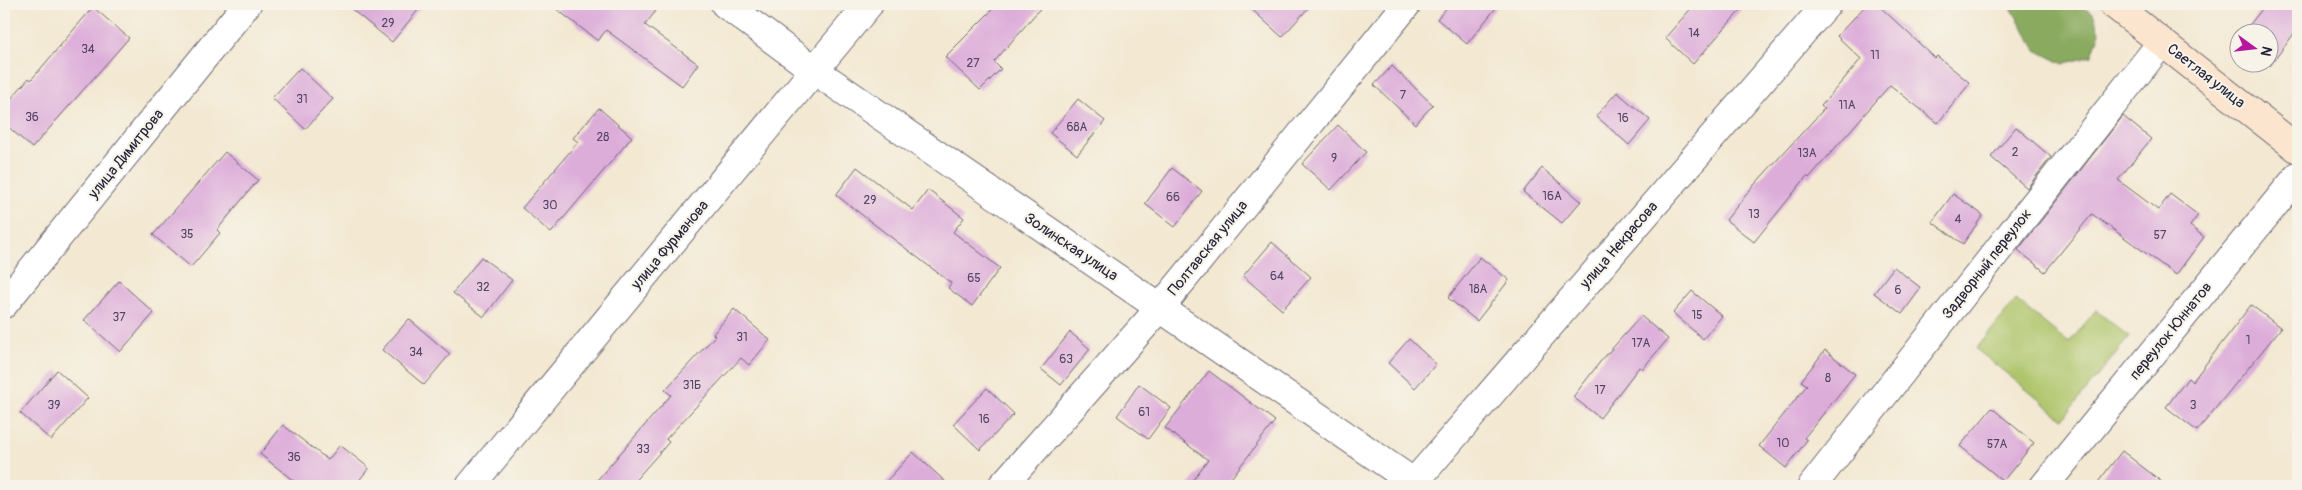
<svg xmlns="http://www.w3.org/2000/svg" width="2302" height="490" viewBox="0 0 2302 490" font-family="Pangolin,sans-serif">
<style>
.green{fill:#aec56a;stroke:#687452}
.forest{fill:#8aaa5e;stroke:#56664c}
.building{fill:#ddadda}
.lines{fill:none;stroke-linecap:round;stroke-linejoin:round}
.street-casing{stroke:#6b6770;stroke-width:30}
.secondary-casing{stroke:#6b6770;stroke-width:30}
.street{stroke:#fff;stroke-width:28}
.secondary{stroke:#fbe5cf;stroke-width:28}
.labels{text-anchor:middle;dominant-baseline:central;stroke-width:4;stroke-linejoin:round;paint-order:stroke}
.number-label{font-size:12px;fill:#514563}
.street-label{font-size:15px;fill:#22223b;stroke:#f7f3e8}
</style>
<rect width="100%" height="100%" fill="#f7f3e8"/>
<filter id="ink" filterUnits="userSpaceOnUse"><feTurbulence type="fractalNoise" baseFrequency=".02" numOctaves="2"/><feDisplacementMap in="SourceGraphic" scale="10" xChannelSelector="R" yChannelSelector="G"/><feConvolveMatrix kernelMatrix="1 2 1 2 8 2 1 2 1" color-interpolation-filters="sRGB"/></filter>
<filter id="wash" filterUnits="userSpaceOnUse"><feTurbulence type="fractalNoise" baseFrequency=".0096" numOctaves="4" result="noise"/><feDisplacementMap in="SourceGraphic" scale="20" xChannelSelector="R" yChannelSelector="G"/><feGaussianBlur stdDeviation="1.12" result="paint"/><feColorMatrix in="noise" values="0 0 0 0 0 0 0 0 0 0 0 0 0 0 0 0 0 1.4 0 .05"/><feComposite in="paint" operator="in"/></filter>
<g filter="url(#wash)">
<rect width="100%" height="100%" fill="#f3e8d2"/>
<!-- green -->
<polygon class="green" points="2016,300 2069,343 2096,310 2129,337 2063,419 1976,349"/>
<!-- forest -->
<polygon class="forest" points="2009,4 2074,4 2093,13 2100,32 2092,56 2063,64 2036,50"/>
<g id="blocks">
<!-- building -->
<g class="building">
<polygon points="345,4 423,4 392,42"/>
<polygon points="550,4 661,4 645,25 698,64 682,86 606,30 598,41"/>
<polygon points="998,4 1044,4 994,62 1001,69 980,90 945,57"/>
<polygon points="1246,4 1312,4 1282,37"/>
<polygon points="1450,4 1499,4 1467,44 1437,19"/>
<polygon points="1695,4 1746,4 1693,64 1665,38"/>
<polygon points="1867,4 1877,4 1935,58 1937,56 1970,83 1938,123 1890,85 1809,178 1807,176 1754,242 1726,220 1754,185 1824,109 1821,106 1861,59 1837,36"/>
<polygon points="2266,4 2298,4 2298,28 2270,66 2270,32 2244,32"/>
<polygon points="93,7 129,38 32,148 4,123 4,107 29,78 31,80"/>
<polygon points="1392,66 1433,105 1415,124 1374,85"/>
<polygon points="300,68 333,99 305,129 272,98"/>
<polygon points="1617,92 1650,120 1629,145 1596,116"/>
<polygon points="1078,99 1105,121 1077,155 1050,133"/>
<polygon points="599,108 632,137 551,233 522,208 578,142 573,138"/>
<polygon points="2123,116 2151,139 2118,180 2158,210 2170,194 2198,215 2190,226 2204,237 2176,275 2092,214 2045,272 2018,250"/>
<polygon points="1338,125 1366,152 1331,190 1302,164"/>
<polygon points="2016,127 2051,157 2027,188 1991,157"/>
<polygon points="225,152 258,180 217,230 220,233 191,267 153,235"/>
<polygon points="857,167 913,210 928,190 964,218 953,232 1000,268 972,306 948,288 951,283 836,195"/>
<polygon points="1172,168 1202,191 1175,227 1145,204"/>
<polygon points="1542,168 1581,201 1562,223 1523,192"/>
<polygon points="1953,194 1983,215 1963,244 1932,222"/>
<polygon points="1272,242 1311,277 1282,310 1243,276"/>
<polygon points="481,257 512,280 484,317 453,293"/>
<polygon points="1480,257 1509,280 1477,321 1448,298"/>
<polygon points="1894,267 1921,288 1902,314 1874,293"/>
<polygon points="119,281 154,313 120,352 84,320"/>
<polygon points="1692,291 1722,316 1703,339 1673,313"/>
<polygon points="2251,305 2281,328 2197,431 2166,407 2188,378 2192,382"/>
<polygon points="734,309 770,340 749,365 741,358 666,439 669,442 630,486 592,486 671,395 665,390 715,336 713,334"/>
<polygon points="1641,316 1668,339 1642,369 1639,367 1600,418 1573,397 1600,362"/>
<polygon points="409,319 450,354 424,385 382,350"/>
<polygon points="1070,332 1090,349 1061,385 1041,369"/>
<polygon points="1409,339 1436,364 1415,388 1388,363"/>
<polygon points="1825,350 1855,374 1804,438 1807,440 1786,468 1759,446 1807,385 1801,381"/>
<polygon points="57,370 88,398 51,440 20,413"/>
<polygon points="1209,371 1275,421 1225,486 1188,486 1208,460 1165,428"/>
<polygon points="1139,384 1171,408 1148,439 1117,416"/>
<polygon points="987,388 1014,414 980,450 953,424"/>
<polygon points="1992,408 2034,443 2003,481 1960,446"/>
<polygon points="283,425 328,460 340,445 369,468 357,483 360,486 300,486 260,454"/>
<polygon points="2122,451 2167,486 2095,486"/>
<polygon points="913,452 950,486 882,486"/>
</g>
</g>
</g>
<g filter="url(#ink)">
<use href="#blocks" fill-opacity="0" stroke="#6b6770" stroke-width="1"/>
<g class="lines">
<defs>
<g id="street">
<polyline points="725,4 814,70 1419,486"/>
<polyline points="4,304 247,4"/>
<polyline points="470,486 869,4"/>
<polyline points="1002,486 1160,308 1407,4"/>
<polyline points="1411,486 1827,4"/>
<polyline points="1812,486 2162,42"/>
<polyline points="2044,486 2298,176"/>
</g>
<polyline id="secondary" points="2113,4 2298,149"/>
</defs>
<!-- street casing -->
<use href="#street" class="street-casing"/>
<!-- secondary casing -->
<use href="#secondary" class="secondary-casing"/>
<!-- street -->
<use href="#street" class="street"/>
<!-- secondary -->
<use href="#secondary" class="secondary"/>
</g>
</g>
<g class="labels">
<!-- number labels -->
<g class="number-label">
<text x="388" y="23">29</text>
<text x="1694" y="33">14</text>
<text x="88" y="49">34</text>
<text x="1875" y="55">11</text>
<text x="973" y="63">27</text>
<text x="1403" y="95">7</text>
<text x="302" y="99">31</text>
<text x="1847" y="105">11А</text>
<text x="32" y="117">36</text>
<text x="1623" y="118">16</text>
<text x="1077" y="127">68А</text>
<text x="603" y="137">28</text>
<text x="2015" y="152">2</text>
<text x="1807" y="153">13А</text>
<text x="1334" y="158">9</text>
<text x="1552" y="196">16А</text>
<text x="1173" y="197">66</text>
<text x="870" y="200">29</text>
<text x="550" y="205">30</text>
<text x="1754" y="214">13</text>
<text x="1958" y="219">4</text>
<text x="187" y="234">35</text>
<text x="2160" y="235">57</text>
<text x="1277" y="276">64</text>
<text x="974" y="278">65</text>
<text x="483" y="287">32</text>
<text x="1478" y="289">18А</text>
<text x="1898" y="290">6</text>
<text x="1697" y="315">15</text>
<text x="119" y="317">37</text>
<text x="742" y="337">31</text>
<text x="2248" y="340">1</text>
<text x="1641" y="343">17А</text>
<text x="416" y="352">34</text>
<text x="1066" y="359">63</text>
<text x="1828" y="378">8</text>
<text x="692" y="385">31Б</text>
<text x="1600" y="390">17</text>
<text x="54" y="405">39</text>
<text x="2193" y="405">3</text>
<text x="1144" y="412">61</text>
<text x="984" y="419">16</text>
<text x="1783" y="443">10</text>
<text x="1997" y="444">57А</text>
<text x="643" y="449">33</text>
<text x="294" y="457">36</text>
</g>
<!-- street labels -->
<g class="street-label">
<text transform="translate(2206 76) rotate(38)">Светлая улица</text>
<text transform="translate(126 154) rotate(-51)">улица Димитрова</text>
<text transform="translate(670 245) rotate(-50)">улица Фурманова</text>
<text transform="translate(1619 245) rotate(-49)">улица Некрасова</text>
<text transform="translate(1071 247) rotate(34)">Золинская улица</text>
<text transform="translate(1208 248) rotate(-51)">Полтавская улица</text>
<text transform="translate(1987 264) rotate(-52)">Задворный переулок</text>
<text transform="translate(2171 331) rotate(-51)">переулок Юннатов</text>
</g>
</g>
<!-- margin -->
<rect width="2302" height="490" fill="none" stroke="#f7f3e8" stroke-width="20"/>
<!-- north arrow -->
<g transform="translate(2254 48) rotate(105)"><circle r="24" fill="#f7f3e8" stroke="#a29fa3"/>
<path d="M0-4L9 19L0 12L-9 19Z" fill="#b5179e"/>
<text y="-8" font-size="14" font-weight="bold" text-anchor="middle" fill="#22223b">N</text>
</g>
</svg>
